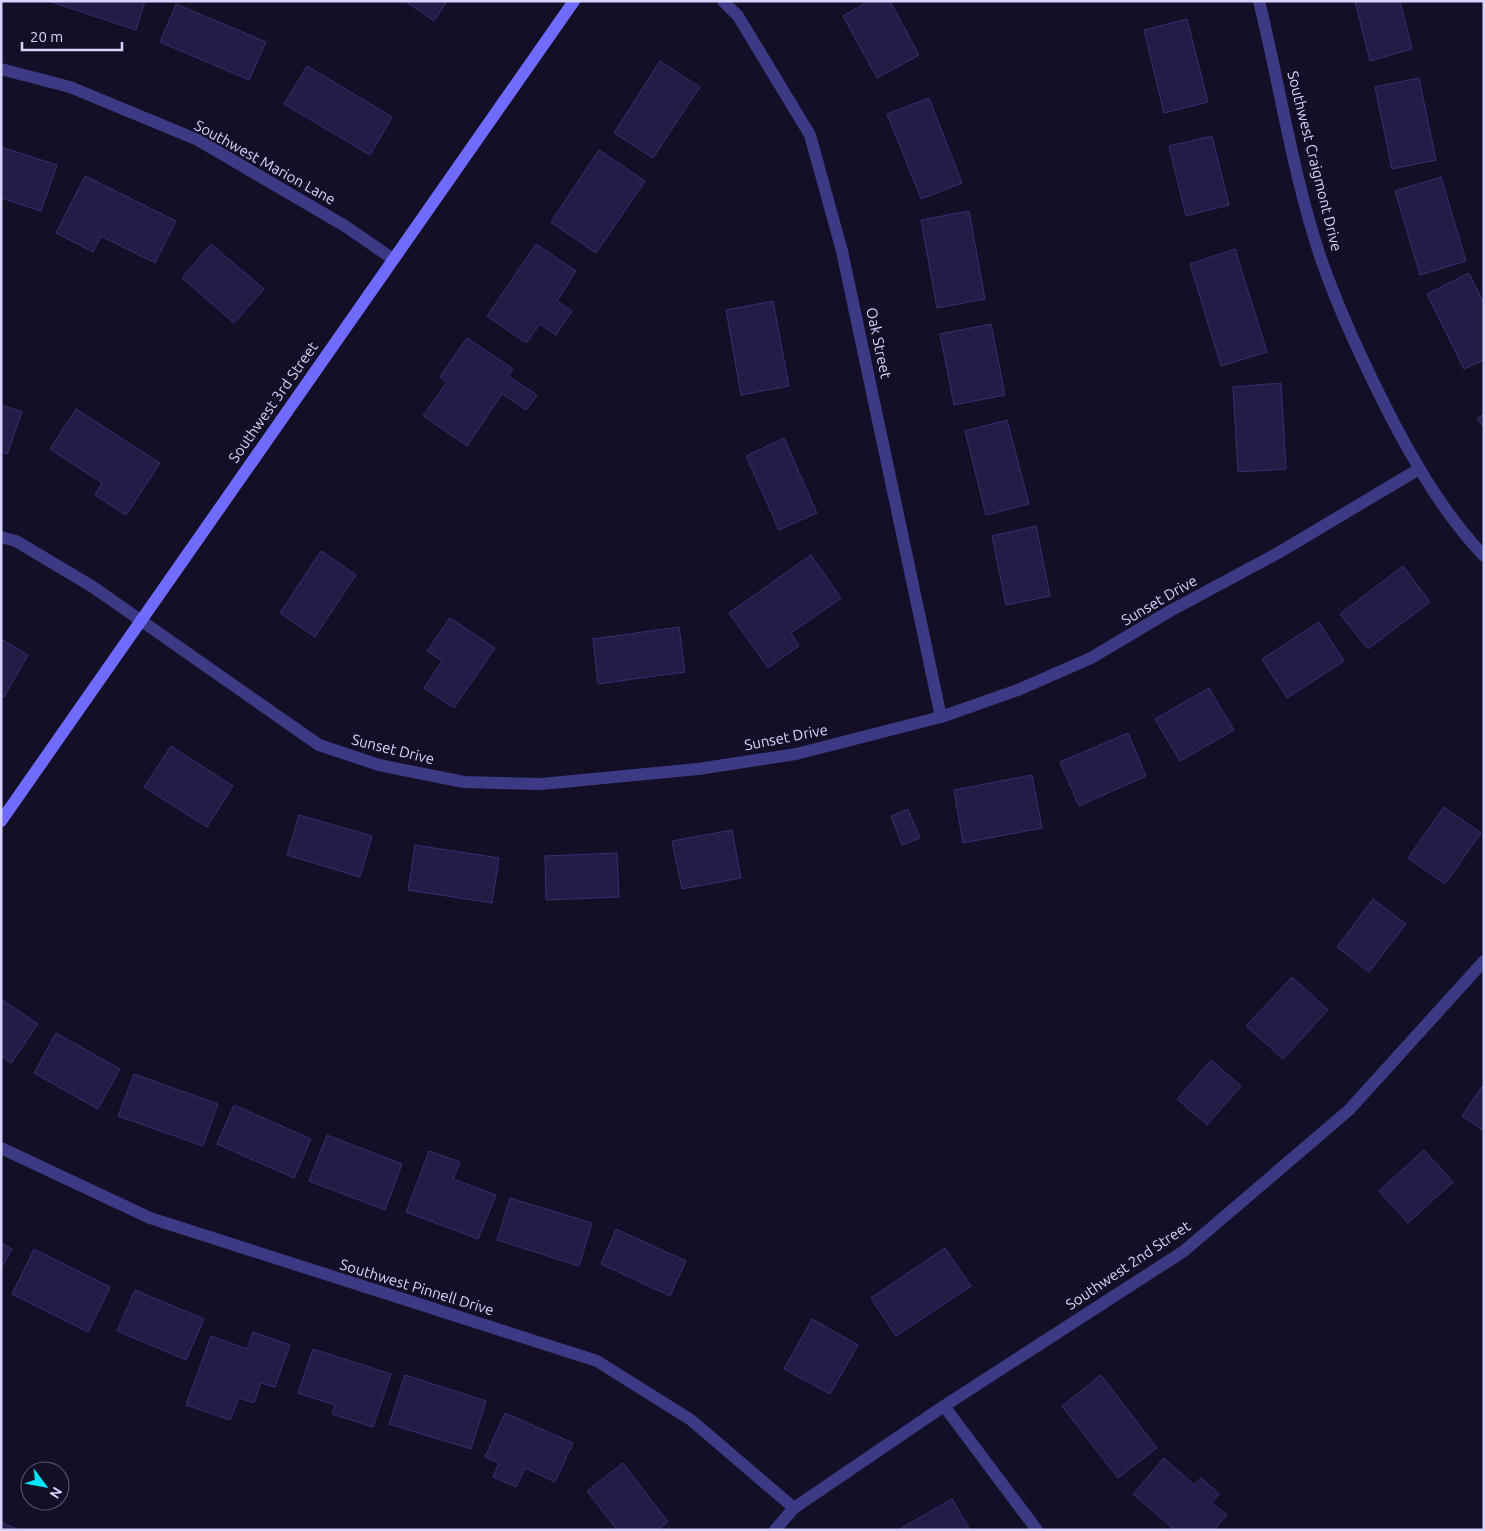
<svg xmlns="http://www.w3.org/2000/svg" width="1485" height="1531" viewBox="0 0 1485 1531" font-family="Ubuntu,sans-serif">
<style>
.building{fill:#241b47;stroke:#3b2d73}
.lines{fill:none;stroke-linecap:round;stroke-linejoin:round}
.minor{stroke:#3d3a85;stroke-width:12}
.secondary{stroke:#6f6bff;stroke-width:12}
.labels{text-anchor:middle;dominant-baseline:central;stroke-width:4.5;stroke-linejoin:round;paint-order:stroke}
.street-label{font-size:15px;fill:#d9d4ff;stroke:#130f26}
</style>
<rect width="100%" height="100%" fill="#130f26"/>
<!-- building -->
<g class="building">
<polygon points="49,1 145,1 136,30"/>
<polygon points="405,1 447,1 434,21"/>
<polygon points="869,1 890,1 919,55 877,78 843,16"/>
<polygon points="1355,1 1400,1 1412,49 1370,61"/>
<polygon points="176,4 266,42 249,80 160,42"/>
<polygon points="1187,19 1208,102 1164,113 1144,30"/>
<polygon points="660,61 700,87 653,158 614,133"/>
<polygon points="307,66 392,117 370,155 284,104"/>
<polygon points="1419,78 1436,160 1392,169 1375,87"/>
<polygon points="929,98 962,183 921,199 887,114"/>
<polygon points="1212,136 1229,205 1186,216 1169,146"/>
<polygon points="1,147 57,165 41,211 1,198"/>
<polygon points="599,150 645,181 596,253 551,222"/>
<polygon points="85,176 176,221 155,263 101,236 93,252 56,233"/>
<polygon points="1441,177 1466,261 1420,275 1395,191"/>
<polygon points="969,211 985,299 937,308 921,220"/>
<polygon points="211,244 264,289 234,323 182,278"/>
<polygon points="536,244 576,271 557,301 572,311 556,335 540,324 526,343 487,316"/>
<polygon points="1235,249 1267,352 1221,366 1190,264"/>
<polygon points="1469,273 1484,304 1484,360 1464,369 1427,294"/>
<polygon points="773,301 789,386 741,395 726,310"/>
<polygon points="991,324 1005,395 954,405 940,334"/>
<polygon points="467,338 513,369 508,376 537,395 526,410 502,394 467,446 423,416 447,382 440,377"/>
<polygon points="1281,383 1286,469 1238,472 1233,387"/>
<polygon points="1,405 22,412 7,454 1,452"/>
<polygon points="76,409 160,463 126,515 95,495 102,483 50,449"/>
<polygon points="1484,414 1484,427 1477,419"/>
<polygon points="1007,420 1029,504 986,515 965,431"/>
<polygon points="784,438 817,513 779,530 746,456"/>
<polygon points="1036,526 1050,596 1006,605 992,536"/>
<polygon points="321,551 356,575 315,637 280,613"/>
<polygon points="811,555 841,598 791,633 799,646 768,668 729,613"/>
<polygon points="1403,566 1430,602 1368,649 1340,614"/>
<polygon points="450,618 495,648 454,708 424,688 442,661 427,651"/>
<polygon points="1319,622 1344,661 1287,698 1262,659"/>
<polygon points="679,627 685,672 598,684 593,639"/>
<polygon points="1,639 28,655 4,697 1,695"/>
<polygon points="1209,688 1234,730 1180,761 1155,719"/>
<polygon points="1128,733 1146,776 1079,806 1060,762"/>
<polygon points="171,746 233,786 207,827 144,787"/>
<polygon points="1032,775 1042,828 963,843 954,790"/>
<polygon points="1444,807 1481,833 1445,884 1408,858"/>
<polygon points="908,809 920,838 902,845 891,816"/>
<polygon points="299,815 372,836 360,877 287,855"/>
<polygon points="732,830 741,878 682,889 672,841"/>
<polygon points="415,845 499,858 492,903 408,890"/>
<polygon points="617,853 619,897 546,900 545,856"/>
<polygon points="1373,899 1406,924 1369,972 1337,947"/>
<polygon points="1292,977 1328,1010 1283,1059 1246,1026"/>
<polygon points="1,999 38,1024 11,1063 1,1056"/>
<polygon points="56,1033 120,1069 98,1109 34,1073"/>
<polygon points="1211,1060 1241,1086 1207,1125 1177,1099"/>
<polygon points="134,1074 218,1104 203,1146 118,1116"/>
<polygon points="1484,1084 1484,1131 1462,1116"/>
<polygon points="234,1105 311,1139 294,1178 217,1144"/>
<polygon points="327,1135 402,1164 385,1210 309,1181"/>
<polygon points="1424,1150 1453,1182 1408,1223 1379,1191"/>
<polygon points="429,1151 460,1162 453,1179 496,1195 478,1239 406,1212"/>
<polygon points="510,1198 592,1223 579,1266 497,1240"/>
<polygon points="616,1229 686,1261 670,1296 601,1264"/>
<polygon points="1,1243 12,1249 1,1268"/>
<polygon points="945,1248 971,1286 896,1336 871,1298"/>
<polygon points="34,1249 110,1287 88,1332 12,1294"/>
<polygon points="135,1290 204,1319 186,1360 117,1331"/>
<polygon points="812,1319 858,1345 830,1394 784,1369"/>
<polygon points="253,1332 290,1345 275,1387 261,1383 254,1403 239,1398 230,1420 186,1405 211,1336 247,1349"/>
<polygon points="313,1349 391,1374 373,1427 332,1414 335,1405 298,1393"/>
<polygon points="405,1375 486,1401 471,1449 389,1424"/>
<polygon points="1101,1375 1157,1448 1118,1478 1062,1406"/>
<polygon points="505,1413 573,1443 555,1482 525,1468 516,1487 493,1477 499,1463 485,1457"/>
<polygon points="1164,1458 1194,1485 1201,1478 1219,1494 1212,1503 1227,1515 1214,1530 1175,1530 1133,1494"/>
<polygon points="623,1463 668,1522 657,1530 617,1530 587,1491"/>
<polygon points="952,1499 970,1530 898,1530"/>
<polygon points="1,1522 19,1530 1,1530"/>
</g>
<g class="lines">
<!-- minor -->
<g class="minor">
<polyline points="723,1 738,16 810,135 842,251 941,717"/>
<path d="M1259 1C1280 86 1293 176 1321 259 1341 316 1367 371 1395 425 1420 472 1447 517 1484 556"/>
<polyline points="1,69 70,87 198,140 345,226 393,259"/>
<polyline points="1,537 16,541 93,587 319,745 379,765 464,782 541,784 698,769 796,754 941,717 1018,690 1091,658 1170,611 1278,553 1419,469"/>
<polyline points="1,1148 150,1218 597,1361 691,1420 794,1508"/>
<polyline points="944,1406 1037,1530"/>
<polyline points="775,1530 794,1508 944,1406 1184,1251 1349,1110 1484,961"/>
</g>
<!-- secondary -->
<polyline class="secondary" points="1,821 574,1"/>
</g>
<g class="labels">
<!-- street labels -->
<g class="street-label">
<text transform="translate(1315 161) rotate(76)">Southwest Craigmont Drive</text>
<text transform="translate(265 162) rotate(29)">Southwest Marion Lane</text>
<text transform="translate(879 343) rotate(78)">Oak Street</text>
<text transform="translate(273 402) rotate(-55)">Southwest 3rd Street</text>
<text transform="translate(1159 600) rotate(-30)">Sunset Drive</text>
<text transform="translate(786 737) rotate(-11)">Sunset Drive</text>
<text transform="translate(393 749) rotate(14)">Sunset Drive</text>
<text transform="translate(1128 1265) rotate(-34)">Southwest 2nd Street</text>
<text transform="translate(417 1287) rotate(17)">Southwest Pinnell Drive</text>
</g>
</g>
<!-- border -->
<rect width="1485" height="1531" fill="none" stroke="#d9d4ff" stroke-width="5"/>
<!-- north arrow -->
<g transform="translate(45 1486) rotate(122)"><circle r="24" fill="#130f26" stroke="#625e7d"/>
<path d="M0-4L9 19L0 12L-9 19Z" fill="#00e5ff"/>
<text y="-8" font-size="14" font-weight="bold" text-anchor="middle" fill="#d9d4ff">N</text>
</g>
<!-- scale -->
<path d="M22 42v8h100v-8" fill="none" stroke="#d9d4ff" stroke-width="2.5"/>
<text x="30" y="42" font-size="15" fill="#d9d4ff" stroke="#130f26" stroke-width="4" paint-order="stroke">20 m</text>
</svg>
